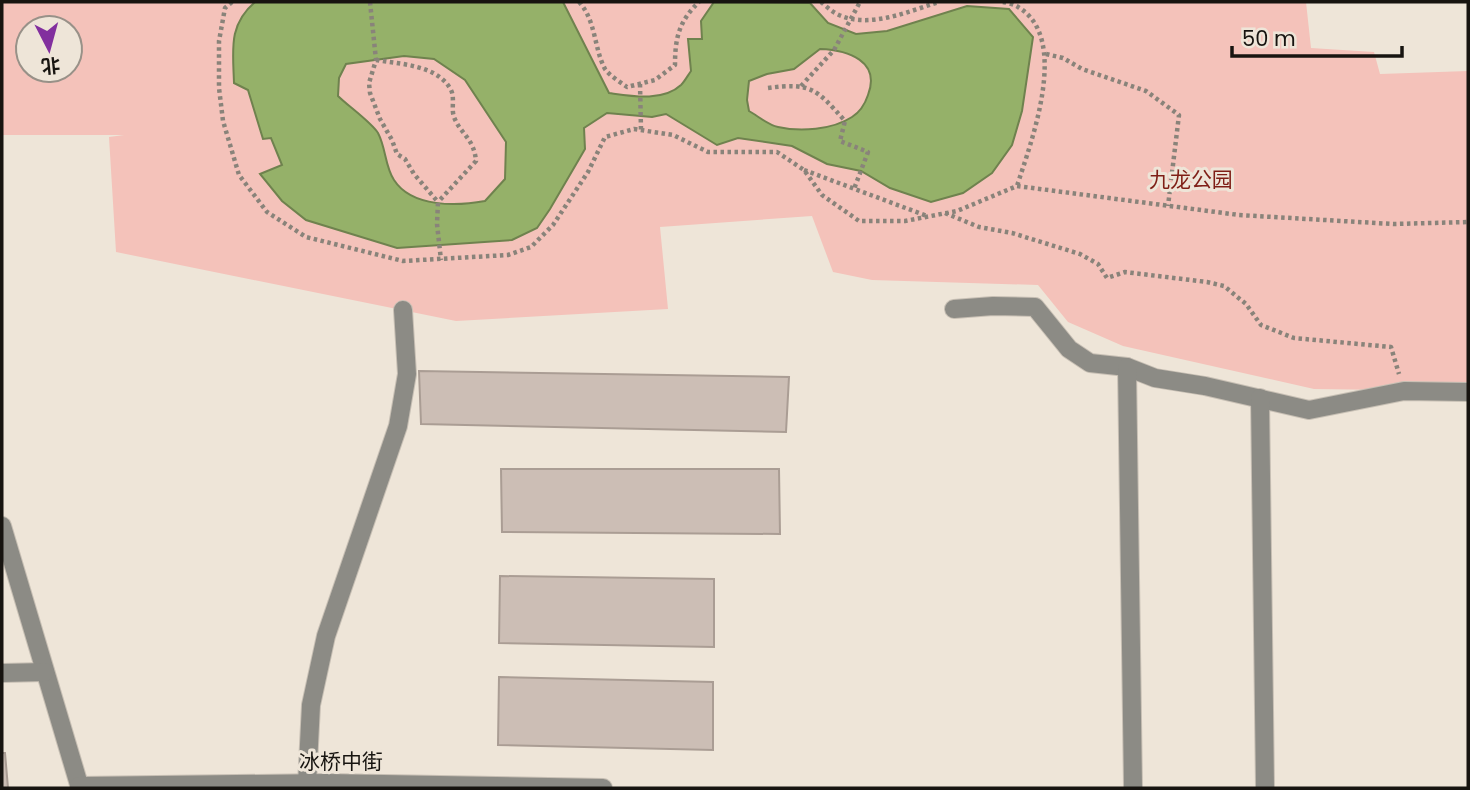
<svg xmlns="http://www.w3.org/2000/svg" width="1470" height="790" viewBox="0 0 1470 790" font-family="Poppins,'Noto Sans SC',sans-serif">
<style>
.green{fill:#f4c2ba;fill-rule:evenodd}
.water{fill:#95b169;stroke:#6f824e;stroke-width:2;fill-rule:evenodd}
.building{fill:#ccbeb5;stroke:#aa9d94;stroke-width:2}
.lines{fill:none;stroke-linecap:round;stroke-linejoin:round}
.minor-casing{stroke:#c7bfb4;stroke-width:20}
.path{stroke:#89837a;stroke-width:4.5;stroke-dasharray:3.5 3.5;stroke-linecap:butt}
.minor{stroke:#8c8b85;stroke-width:18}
.labels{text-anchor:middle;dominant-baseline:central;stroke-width:6;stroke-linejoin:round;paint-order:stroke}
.park-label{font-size:21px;fill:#7f1e16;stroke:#eee5d8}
.street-label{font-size:21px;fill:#171410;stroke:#eee5d8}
</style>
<rect width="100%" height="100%" fill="#eee5d8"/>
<!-- green -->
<path class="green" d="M2 2H1306L1311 48 1374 52 1380 74 1468 71V391L1314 389 1123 346 1068 322 1038 285 872 280 833 272 812 216 660 227 668 309 456 321 116 252 109 137 124 135H2ZM28 28H70V70H28Z"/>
<!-- water -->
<path class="water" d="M255 2H563L609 93C631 96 663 102 681 85 685 81 688 75 691 71L688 39H702L701 21 714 2 810 3 828 23 856 34 887 31 967 6 1009 9 1033 37 1022 111 1012 145 992 173 963 193 931 202 890 188 861 171 827 164 792 146 738 138 717 145 666 114 652 117 607 113 584 128 585 149 550 209 537 228 512 240 397 248 306 220 282 201 260 174 282 165 271 138 263 139 248 90 234 83C233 50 228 25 255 2ZM820 49C848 50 881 61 868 95 865 104 860 112 852 117 832 130 800 132 778 127 768 125 758 116 749 111L747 100 749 81 767 74 794 69ZM404 56 434 59 465 80 506 142 505 179 485 201C458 206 412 208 394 180 385 167 386 148 378 133 371 122 348 106 338 96L339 78 346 64Z"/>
<!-- building -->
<g class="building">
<polygon points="419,371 789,377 786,432 421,424"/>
<polygon points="501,469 779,469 780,534 502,532"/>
<polygon points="500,576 714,579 714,647 499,643"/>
<polygon points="499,677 713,682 713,750 498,745"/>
<polygon points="2,753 5,753 8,788 2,788"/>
</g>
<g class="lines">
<defs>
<g id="minor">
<polyline points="954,309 993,306 1035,307 1069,349 1090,363 1127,367 1155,378 1205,386 1309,410 1404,391 1468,392"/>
<polyline points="1127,367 1133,788"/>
<polyline points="1260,398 1265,788"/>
<polyline points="2,526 80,788"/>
<polyline points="2,673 45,672"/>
<polyline points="307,784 311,705 326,636 398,426 407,374 403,310"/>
<polyline points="79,786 327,783 603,788"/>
</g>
</defs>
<!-- minor casing -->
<use href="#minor" class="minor-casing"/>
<!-- path -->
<g class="path">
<polyline points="232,2 225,8 219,41 219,88 223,121 239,175 267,212 306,237 403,261 508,255 531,247 553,225 588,172 605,137 634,129 673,135 708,152 777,152 804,170 822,195 859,221 905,221 957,211 1017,186 1239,215 1393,224 1468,222"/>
<polyline points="370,2 376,60 369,83 370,93 380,119 392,140 397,154 405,159 414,174 438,202 437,224 441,260"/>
<path d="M579 2C596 20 594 49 605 69 610 76 620 82 627 87L655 80 675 65C675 38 679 21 699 2"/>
<path d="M821 2C826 6 832 12 839 15 870 29 909 11 939 2"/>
<path d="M1003 2C1007 3 1014 4 1018 7 1071 38 1031 142 1017 186"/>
<polyline points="1046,54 1063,58 1082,69 1146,91 1179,115 1168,206"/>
<path d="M376 60C400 64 438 65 451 90 455 98 451 109 454 117 461 135 474 138 476 161L438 202"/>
<polyline points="640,84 641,130"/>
<polyline points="801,86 834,50 860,2"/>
<path d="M768 88C812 82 817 90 845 121L840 141 868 152 854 189"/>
<polyline points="804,170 927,216"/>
<polyline points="945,213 979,227 1012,233 1080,254 1098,264 1107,278 1125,272 1207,282 1224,286 1246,304 1261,325 1294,338 1391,347 1399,374"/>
</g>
<!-- minor -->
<use href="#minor" class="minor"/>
</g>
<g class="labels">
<!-- park labels -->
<g class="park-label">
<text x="1191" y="179">九龙公园</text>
</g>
<!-- street labels -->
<g class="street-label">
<text x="341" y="761">冰桥中街</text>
</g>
</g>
<!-- border -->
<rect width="1470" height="790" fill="none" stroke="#171410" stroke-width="7"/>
<!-- north arrow -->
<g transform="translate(49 49) rotate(174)"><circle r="33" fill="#eee5d8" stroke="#989188" stroke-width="2"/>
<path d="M0-5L12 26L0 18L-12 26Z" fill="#822f9e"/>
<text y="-10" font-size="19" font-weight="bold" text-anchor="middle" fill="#171410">北</text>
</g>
<!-- scale -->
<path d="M1232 46v10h170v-10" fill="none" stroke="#171410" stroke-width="3.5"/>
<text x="1242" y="46" font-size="21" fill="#171410" stroke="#eee5d8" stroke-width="5" paint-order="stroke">50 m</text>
</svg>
